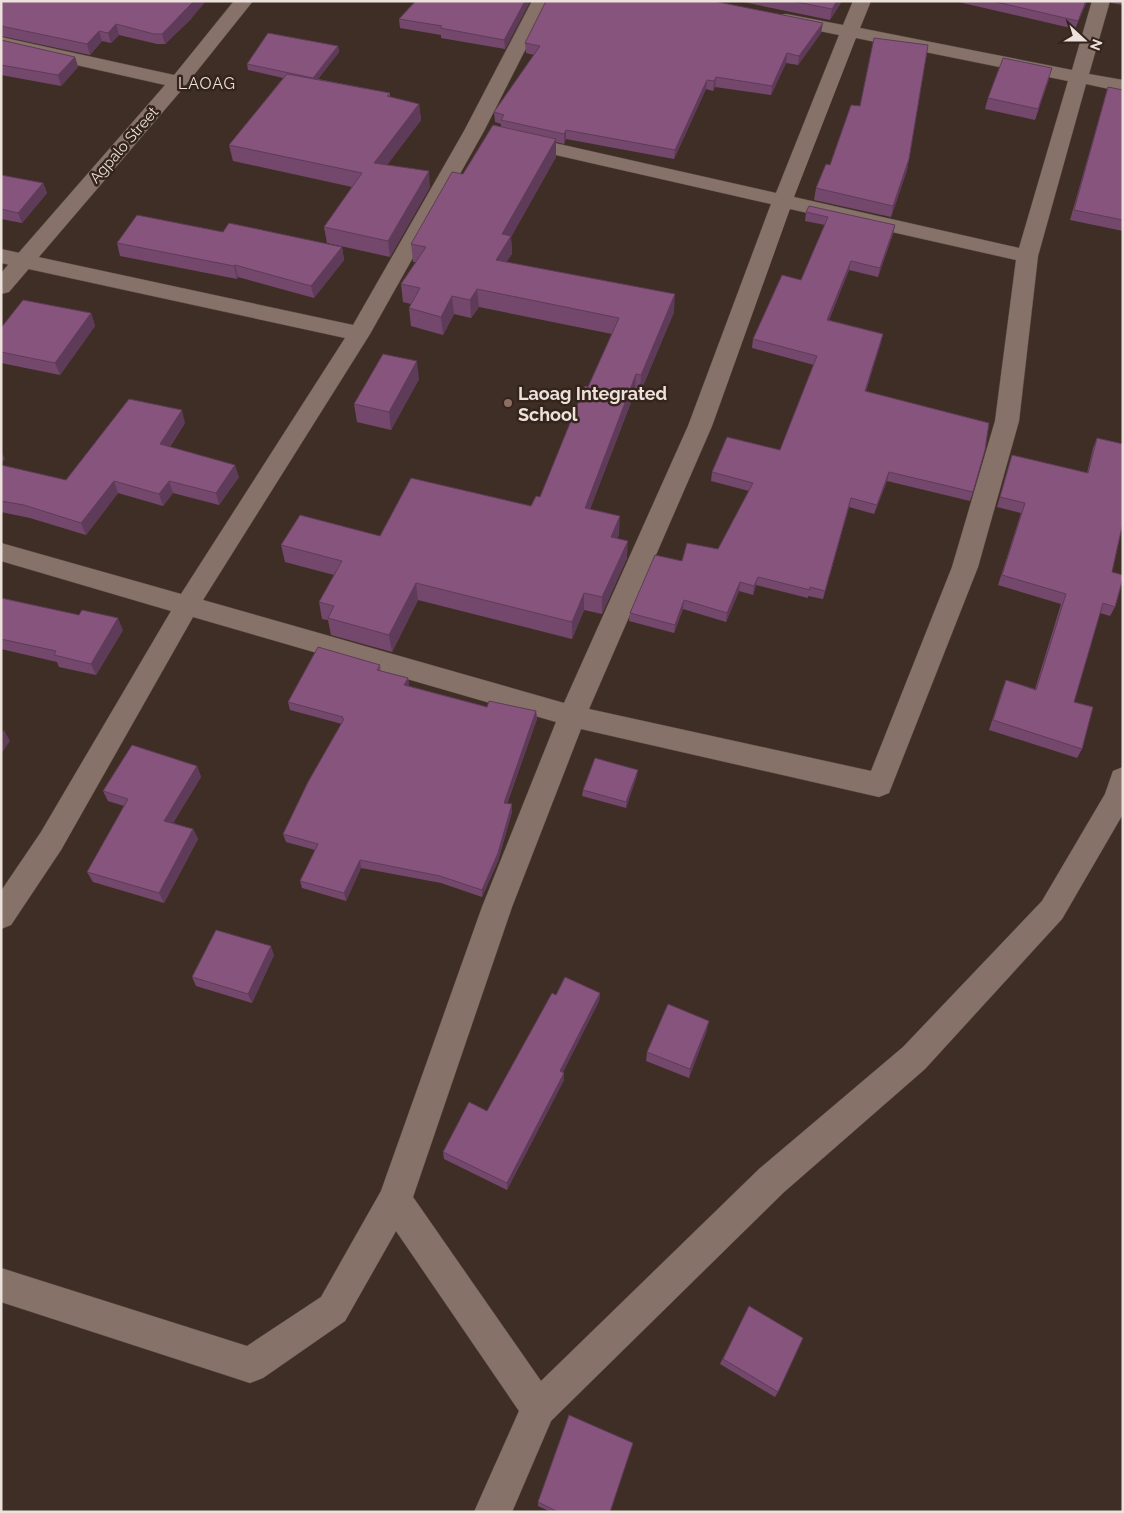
<svg xmlns="http://www.w3.org/2000/svg" width="1124" height="1513" viewBox="0 0 1124 1513" font-family="Raleway,sans-serif">
<style>
.lines{fill:none;stroke-linecap:round;stroke-linejoin:round}
.minor-casing{stroke:#594b43;stroke-width:1}
.tertiary-casing{stroke:#594b43;stroke-width:1}
.minor{fill:#867268;fill-rule:evenodd}
.tertiary{fill:#867268;fill-rule:evenodd}
.wall{fill:#74486c}
.shaded-wall{fill:#5e3b58}
.building{fill:#87547e;stroke:#5e3b58}
.education-dot{fill:#8d6e63;stroke:#34241c;stroke-width:2}
.labels{text-anchor:middle;dominant-baseline:central;stroke-width:5;stroke-linejoin:round;paint-order:stroke}
.far-street-label{font-size:15px;fill:#ece1db;stroke:#34241c}
.far-quarter-label{font-size:16px;letter-spacing:1px;fill:#ece1db;stroke:#34241c}
.poi-label{font-size:18px;font-weight:bold;fill:#ece1db;stroke:#34241c;text-anchor:start}
</style>
<rect width="100%" height="100%" fill="#3f2e25"/>
<g class="lines">
<defs>
<path id="minor" d="M532 1H550L484 131 370 334 203 600 564 703 688 426 771 204 512 145 509 141 512 137 519 135 776 193 839 35 780 23 777 19 780 15 786 14 843 25 853 1H871L860 28 1072 70 1092 1H1110L1089 74 1123 80V92L1086 84 1038 256 1019 421 978 567 889 793 879 797 581 729 512 907 413 1197 541 1381 759 1169 903 1047 1042 901 1105 794 1113 771 1123 767V814L1062 919 925 1069 783 1193 551 1421 512 1512H474L519 1411 396 1231 345 1321 263 1378 250 1383 1 1302V1268L247 1346 321 1297 381 1191 482 907 556 722 193 617 61 850 11 925 1 929V891L41 832 171 611 1 561V543L181 594 345 338 1 263V249L353 325 464 131ZM856 38 1068 81 1019 248 794 197ZM790 209 1016 260 995 421 952 567 871 771 589 709 712 426Z"/>
<polygon id="tertiary" points="234,1 253,1 185,86 9,292 1,294 1,273 165,85 1,48 1,37 174,75"/>
</defs>
<!-- minor casing -->
<use href="#minor" class="minor-casing"/>
<!-- tertiary casing -->
<use href="#tertiary" class="tertiary-casing"/>
<!-- minor -->
<use href="#minor" class="minor"/>
<!-- tertiary -->
<use href="#tertiary" class="tertiary"/>
</g>
<!-- wall -->
<g class="wall">
<polygon points="1,1 191,19 165,44 157,44 119,35 111,43 102,41 90,55 1,36"/>
<polygon points="415,1 530,1 505,49 441,38 441,35 400,28 399,19"/>
<polygon points="738,1 842,1 830,20"/>
<polygon points="954,1 1087,1 1075,29"/>
<polygon points="1111,1 1123,1 1123,5 1111,3"/>
<polygon points="821,33 798,65 786,63 771,95 715,87 713,91 706,89 674,159 566,139 564,144 556,142 556,157 511,237 512,254 506,262 674,312 640,393 635,392 590,509 619,534 617,539 627,558 602,614 584,610 572,639 418,600 392,652 331,635 328,620 322,619 319,602 334,575 285,562 281,545 380,536 531,506 540,497 588,387 612,334 479,307 471,318 454,314 443,335 411,326 409,308 411,304 403,302 401,284 416,262 413,262 411,244 463,174 501,127 501,124 495,122 494,112 534,55 526,53 525,43"/>
<polygon points="1,40 75,57 78,67 61,86 1,75"/>
<polygon points="338,46 339,52 318,79 390,93 390,97 419,104 421,120 387,165 430,187 390,257 327,243 324,227 352,187 233,161 229,145 283,78 248,70 247,64"/>
<polygon points="1049,79 1035,120 985,109 988,98"/>
<polygon points="1108,87 1123,90 1123,231 1070,220"/>
<polygon points="909,159 907,170 891,217 814,200 816,188 830,165"/>
<polygon points="1,175 43,183 47,193 22,223 1,219"/>
<polygon points="806,212 895,225 893,234 878,277 849,270 829,320 883,334 866,391 973,492 970,501 887,481 874,514 849,507 823,599 808,596 808,598 756,585 753,595 739,591 726,622 683,609 674,633 629,621 630,613 682,561 718,549 749,491 711,481 712,472 780,450 814,365 752,348 753,339 801,280 825,225 805,221"/>
<polygon points="223,232 342,247 344,260 314,298 238,277 237,279 120,256 117,243"/>
<polygon points="91,313 95,326 60,375 1,363 1,328"/>
<polygon points="419,379 391,430 357,422 354,404"/>
<polygon points="185,423 170,447 239,477 219,505 173,493 163,506 118,493 86,535 30,518 1,512 1,465 66,480"/>
<polygon points="1097,438 1115,607 1110,616 1100,613 1074,702 1082,749 1077,758 989,730 1002,690 1006,680 1035,689 1061,604 998,585 1021,513 997,507 1012,455 1087,473 1093,448"/>
<polygon points="1,598 79,615 123,630 96,675 59,667 57,662 1,649"/>
<polygon points="380,665 381,671 408,678 409,686 487,707 536,711 537,719 507,804 512,804 512,812 498,861 482,897 441,883 361,868 346,901 302,888 300,881 315,850 286,842 283,834 342,724 290,710 288,702"/>
<polygon points="197,766 201,777 173,823 193,829 198,839 164,903 93,882 87,872 124,806 108,801 103,791"/>
<polygon points="637,775 626,808 582,796 583,790"/>
<polygon points="274,955 252,1003 196,986 192,977"/>
<polygon points="600,993 599,1001 563,1072 564,1080 507,1190 444,1159 443,1152 487,1111 556,995"/>
<polygon points="707,1030 689,1078 646,1061 647,1052"/>
<polygon points="749,1306 778,1392 775,1397 720,1364"/>
<polygon points="538,1502 610,1512 551,1512 538,1506"/>
</g>
<!-- shaded-wall -->
<g class="shaded-wall">
<polygon points="194,1 206,1 191,19 165,44 162,34"/>
<polygon points="525,1 530,1 505,49 504,40"/>
<polygon points="837,1 842,1 830,20 832,9"/>
<polygon points="1086,1 1087,1 1075,29 1078,21"/>
<polygon points="823,23 821,33 798,65 799,56"/>
<polygon points="116,24 119,35 111,43 108,33"/>
<polygon points="99,31 102,41 90,55 87,44"/>
<polygon points="338,46 339,52 314,84 313,78"/>
<polygon points="787,53 786,63 771,95 772,86"/>
<polygon points="75,57 78,67 61,86 58,75"/>
<polygon points="716,77 715,87 713,91 714,81"/>
<polygon points="707,80 706,89 674,159 675,150"/>
<polygon points="419,104 421,120 376,179 374,163"/>
<polygon points="566,130 566,139 564,144 564,134"/>
<polygon points="556,139 556,157 511,237 512,254 496,278 496,260 502,234"/>
<polygon points="909,159 907,170 891,217 893,206"/>
<polygon points="429,171 430,187 390,257 388,241"/>
<polygon points="43,183 47,193 22,223 18,213"/>
<polygon points="895,225 893,234 878,277 880,268"/>
<polygon points="342,247 344,260 314,298 311,286"/>
<polygon points="851,261 849,270 825,329 827,320"/>
<polygon points="235,265 238,277 237,279 234,266"/>
<polygon points="477,289 479,307 471,318 470,300"/>
<polygon points="675,294 674,312 640,393 641,375"/>
<polygon points="452,296 454,314 443,335 441,317"/>
<polygon points="91,313 95,326 60,375 55,363"/>
<polygon points="883,334 881,343 863,400 865,391"/>
<polygon points="417,361 419,379 391,430 389,412"/>
<polygon points="636,374 635,392 584,525 585,508"/>
<polygon points="182,410 185,423 164,456 160,444"/>
<polygon points="1,451 5,459 1,463"/>
<polygon points="235,465 239,477 219,505 216,493"/>
<polygon points="889,472 887,481 874,514 877,505"/>
<polygon points="114,481 118,493 86,535 81,523"/>
<polygon points="169,481 173,493 163,506 159,494"/>
<polygon points="851,498 849,507 823,599 825,591"/>
<polygon points="620,516 619,534 610,554 611,537"/>
<polygon points="628,541 627,558 602,614 602,597"/>
<polygon points="758,577 756,585 753,595 754,586"/>
<polygon points="740,582 739,591 726,622 727,613"/>
<polygon points="416,583 418,600 392,652 389,635"/>
<polygon points="584,593 584,610 572,639 572,622"/>
<polygon points="684,600 683,609 674,633 675,625"/>
<polygon points="118,618 123,630 96,675 91,664"/>
<polygon points="408,678 409,686 404,685"/>
<polygon points="536,711 537,719 504,811 504,803"/>
<polygon points="4,730 10,741 1,754 1,734"/>
<polygon points="197,766 201,777 168,831 164,821"/>
<polygon points="638,770 637,775 626,808 626,802"/>
<polygon points="512,804 512,812 498,861 482,897 482,890"/>
<polygon points="193,829 198,839 164,903 159,893"/>
<polygon points="360,860 361,868 346,901 344,893"/>
<polygon points="271,946 274,955 252,1003 248,994"/>
<polygon points="600,993 599,1001 560,1078 560,1071"/>
<polygon points="709,1021 707,1030 689,1078 690,1069"/>
<polygon points="564,1073 564,1080 507,1190 507,1183"/>
</g>
<!-- building -->
<g class="building">
<polygon points="1,1 194,1 162,34 154,34 116,24 108,33 99,31 87,44 1,26"/>
<polygon points="416,1 525,1 504,40 440,28 442,26 399,19"/>
<polygon points="546,1 713,1 823,23 799,56 787,53 772,86 716,77 714,81 707,80 675,150 566,130 564,134 501,120 504,115 494,112 540,46 525,43"/>
<polygon points="792,1 837,1 832,9"/>
<polygon points="992,1 1086,1 1078,21"/>
<polygon points="268,33 338,46 313,78 247,64"/>
<polygon points="874,38 928,45 909,159 893,206 816,188 826,164 830,165 851,105 860,106"/>
<polygon points="1,40 75,57 58,75 1,65"/>
<polygon points="1003,58 1052,68 1038,109 988,98"/>
<polygon points="287,74 390,93 387,96 419,104 374,163 429,171 388,241 324,227 362,173 229,145"/>
<polygon points="1108,87 1123,90 1123,220 1074,210"/>
<polygon points="493,125 556,139 502,234 511,236 496,260 675,294 641,375 636,374 585,508 620,516 611,537 628,541 602,597 584,593 572,622 416,583 389,635 328,618 334,606 319,602 342,561 281,545 300,515 380,536 411,478 531,506 536,496 540,497 585,386 588,387 619,318 477,289 470,300 452,296 441,317 409,308 420,288 401,284 426,247 411,244 452,172 463,174"/>
<polygon points="1,175 43,183 18,213 1,209"/>
<polygon points="809,206 895,225 880,268 851,261 827,320 883,334 865,391 989,423 985,450 973,492 889,472 877,505 851,498 825,591 810,587 810,590 758,577 754,586 740,582 727,613 684,600 675,625 630,613 655,555 682,561 687,543 718,549 753,483 712,472 727,437 780,450 817,356 753,339 782,275 801,280 828,217 806,212"/>
<polygon points="137,215 223,232 229,223 342,247 311,286 235,265 234,266 117,243"/>
<polygon points="23,300 91,313 55,363 1,352 1,328"/>
<polygon points="383,354 417,361 389,412 354,404"/>
<polygon points="129,399 182,410 160,444 235,465 216,493 169,481 159,494 114,481 81,523 24,505 1,501 1,465 66,480"/>
<polygon points="1097,438 1123,444 1123,522 1112,572 1123,575 1123,578 1115,607 1103,603 1074,702 1093,707 1082,749 993,720 1006,680 1036,690 1066,594 1002,575 1025,503 1000,497 1012,455 1088,473"/>
<polygon points="1,598 79,615 82,610 118,618 91,664 54,655 56,651 1,639"/>
<polygon points="318,647 380,665 377,670 408,678 404,685 487,707 489,701 536,711 504,803 512,804 498,853 482,890 440,876 360,860 344,893 300,881 318,844 283,834 308,782 344,719 342,718 343,717 288,702"/>
<polygon points="132,745 197,766 164,821 193,829 159,893 87,872 128,799 103,791"/>
<polygon points="595,758 638,770 626,802 583,790"/>
<polygon points="216,930 271,946 248,994 192,977"/>
<polygon points="565,977 600,993 560,1071 564,1073 507,1183 443,1152 469,1102 487,1111 552,993 556,995"/>
<polygon points="668,1004 709,1021 690,1069 647,1052"/>
<polygon points="749,1306 803,1338 778,1392 723,1359"/>
<polygon points="569,1415 633,1443 610,1512 558,1512 538,1502"/>
</g>
<!-- markers -->
<circle class="education-dot" cx="508" cy="403" r="5"/>
<g class="labels">
<!-- far-street labels -->
<g class="far-street-label">
<text transform="translate(124 145) rotate(-49)">Agpalo Street</text>
</g>
<!-- far-quarter labels -->
<g class="far-quarter-label">
<text x="207" y="83">LAOAG</text>
</g>
<!-- poi labels -->
<g class="poi-label">
<text x="518" y="393">Laoag Integrated<tspan x="518" dy="21">School</tspan></text>
</g>
</g>
<!-- border -->
<rect width="1124" height="1513" fill="none" stroke="#ece1db" stroke-width="5"/>
<!-- north arrow -->
<g transform="translate(1084 40) rotate(111)" stroke="#34241c" stroke-width="4" paint-order="stroke">
<path d="M0-4L9 19L0 12L-9 19Z" fill="#ece1db"/>
<text y="-8" font-size="14" font-weight="bold" text-anchor="middle" fill="#ece1db">N</text>
</g>
</svg>
